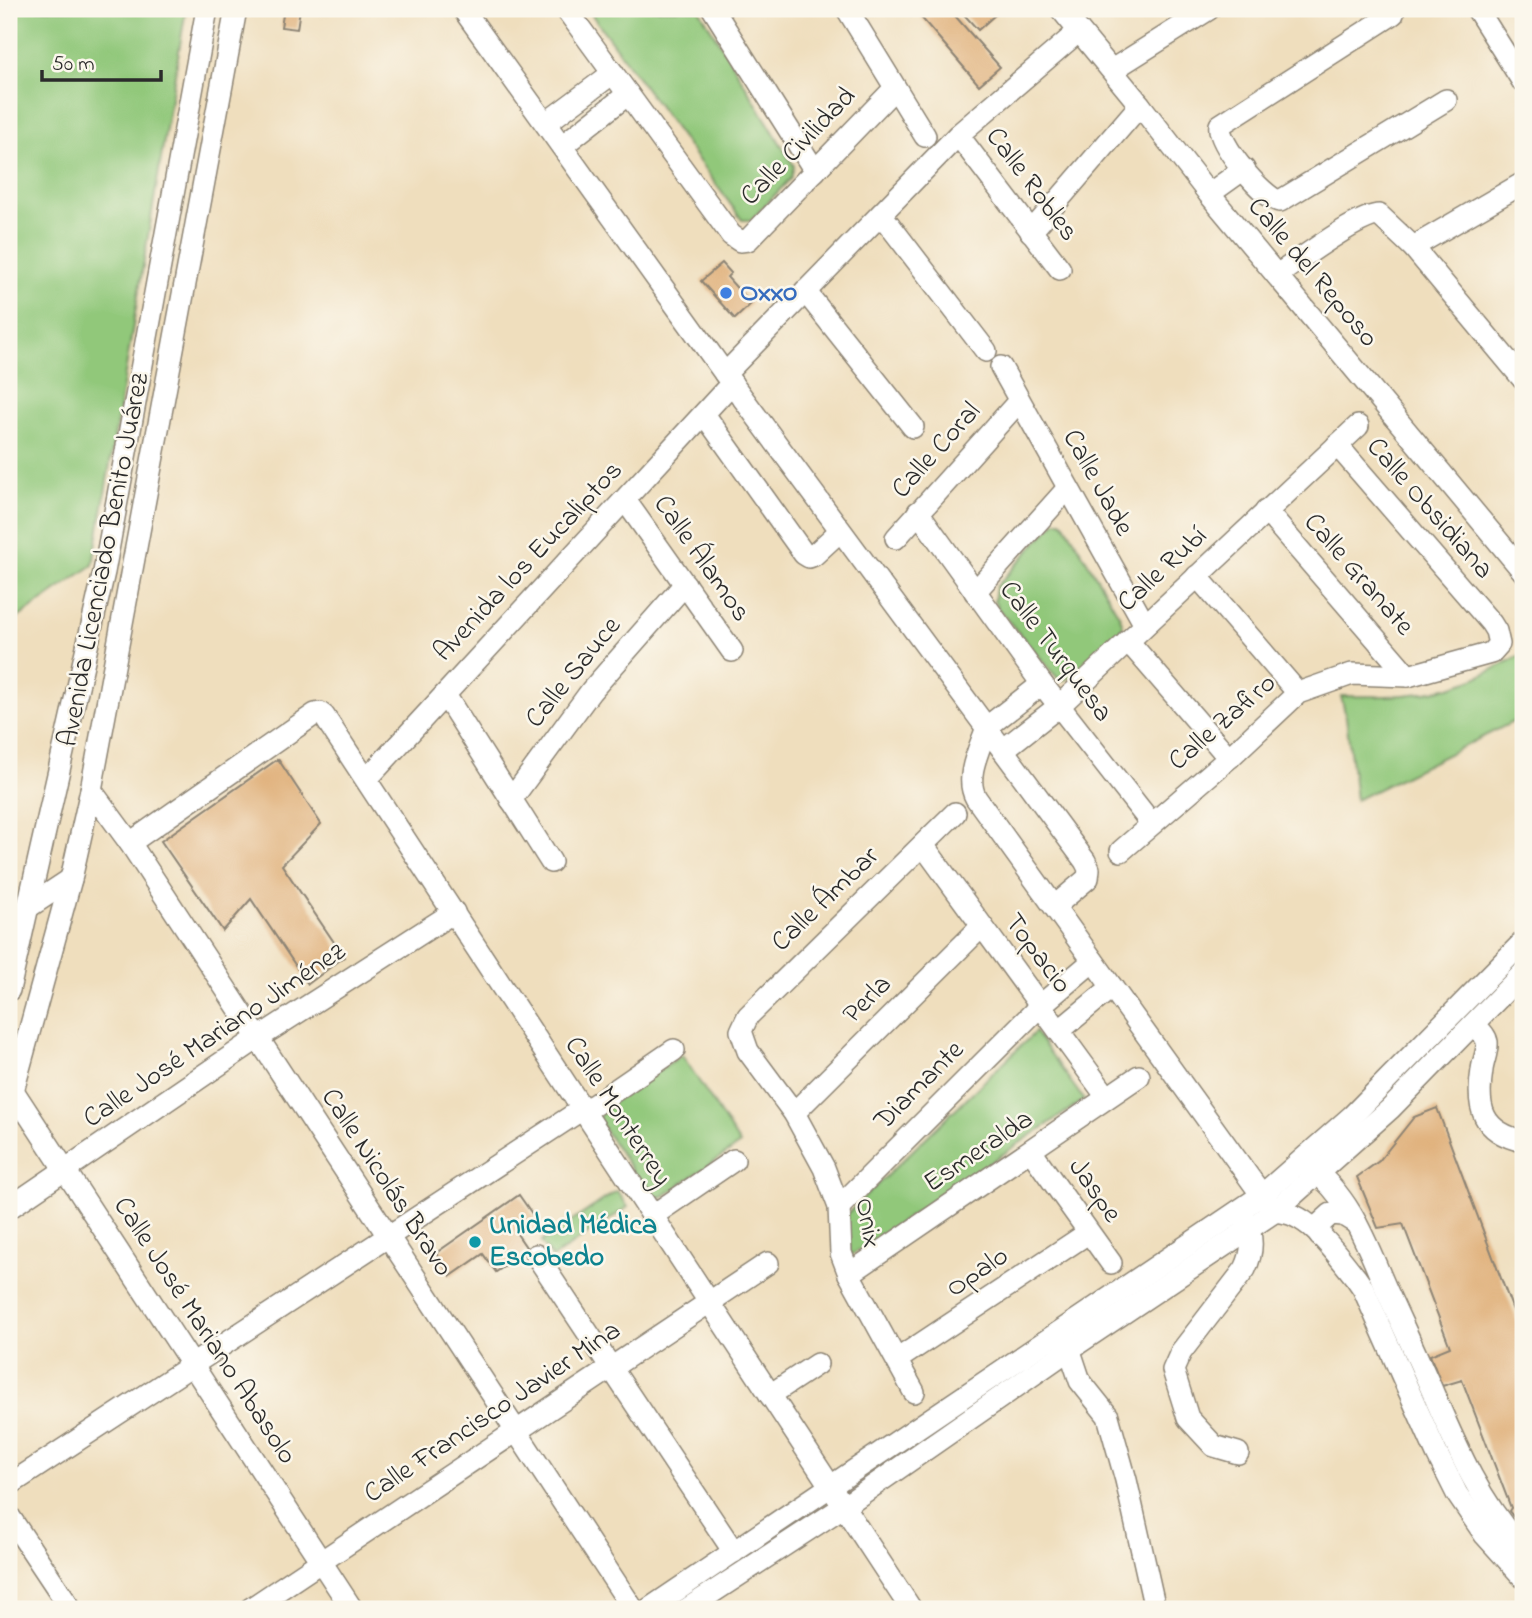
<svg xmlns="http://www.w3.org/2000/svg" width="1532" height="1618" viewBox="0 0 1532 1618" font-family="'Indie Flower',sans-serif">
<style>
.green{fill:#91c87a;stroke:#5e7a52;stroke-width:2}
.building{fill:#e0b17b}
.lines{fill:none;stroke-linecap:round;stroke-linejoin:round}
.minor-casing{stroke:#8d8474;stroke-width:24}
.minor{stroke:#fff;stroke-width:21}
.shop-dot{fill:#3f7fe0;stroke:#fbf7ec;stroke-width:2.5}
.culture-dot{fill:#0f9aa8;stroke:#fbf7ec;stroke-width:2.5}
.labels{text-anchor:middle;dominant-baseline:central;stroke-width:5;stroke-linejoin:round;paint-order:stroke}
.street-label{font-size:28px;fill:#2b2b2b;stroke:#fbf7ec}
.shop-label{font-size:28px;font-weight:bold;fill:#366cbe;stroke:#fbf7ec;text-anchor:start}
.culture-label{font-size:28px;font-weight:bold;fill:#0d838f;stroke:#fbf7ec;text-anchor:start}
</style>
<rect width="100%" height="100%" fill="#fbf7ec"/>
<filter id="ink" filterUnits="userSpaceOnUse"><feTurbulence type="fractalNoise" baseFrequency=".0143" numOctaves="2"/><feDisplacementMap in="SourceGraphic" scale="14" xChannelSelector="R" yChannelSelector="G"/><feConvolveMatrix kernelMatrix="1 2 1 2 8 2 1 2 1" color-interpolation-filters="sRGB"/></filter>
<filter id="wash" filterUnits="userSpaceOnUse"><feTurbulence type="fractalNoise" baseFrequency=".00686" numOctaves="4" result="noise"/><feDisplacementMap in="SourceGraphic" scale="28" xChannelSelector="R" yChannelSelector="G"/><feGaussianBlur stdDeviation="1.57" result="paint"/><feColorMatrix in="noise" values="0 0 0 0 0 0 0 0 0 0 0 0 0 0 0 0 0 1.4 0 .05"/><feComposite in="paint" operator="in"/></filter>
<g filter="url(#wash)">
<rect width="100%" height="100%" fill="#efdebd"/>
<!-- green -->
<g class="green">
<polygon points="9,9 186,9 93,565 9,624"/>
<polygon points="590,9 699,9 794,166 791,178 751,220 742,220 592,15"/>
<path d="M1056 521H1061L1065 524 1120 617 1123 626C1116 639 1074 680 1060 681L999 610 994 601 996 587Z"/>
<path d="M1523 654V717L1356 800 1346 717 1341 696C1383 697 1425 697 1465 682 1485 675 1504 663 1523 654Z"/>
<polygon points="1035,1032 1084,1100 850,1256 847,1214"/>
<polygon points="682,1055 740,1144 662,1197 649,1195 598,1120 602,1108"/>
<polygon points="617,1191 628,1207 552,1258 541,1242"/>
</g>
<g id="blocks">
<!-- building -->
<g class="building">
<polygon points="284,9 300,9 297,29 281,27"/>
<polygon points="928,9 949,9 1000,67 979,85 920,16"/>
<polygon points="959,9 994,9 997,13 978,30"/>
<polygon points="722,263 731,273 727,277 751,304 735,319 701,281"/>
<polygon points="278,759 321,824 282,865 344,957 308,984 251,899 223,931 161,841"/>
<polygon points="1437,1108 1523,1337 1523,1529 1509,1511 1511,1508 1462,1380 1442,1386 1430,1355 1450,1347 1403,1224 1378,1228 1357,1177 1379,1161 1414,1117"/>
<polygon points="519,1195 535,1218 515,1231 528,1250 496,1272 483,1254 451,1276 436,1253"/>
</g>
</g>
</g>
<g filter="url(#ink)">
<use href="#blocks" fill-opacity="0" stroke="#8d8474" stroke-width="2"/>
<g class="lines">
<defs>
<g id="minor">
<polyline points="463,9 725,374 1085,861 1089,869 1088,878 1055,906"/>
<polyline points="566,9 731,235 740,241 748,240 895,88"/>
<polyline points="713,9 815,171"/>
<polyline points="847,9 925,136"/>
<polyline points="1061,9 1140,105 1209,194 1523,571"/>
<polyline points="1477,9 1523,82"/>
<path d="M1393 14 1220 125C1216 141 1263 199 1280 201L1446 100"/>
<polyline points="1112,70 1209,9"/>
<polyline points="546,123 613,73"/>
<polyline points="958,135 1060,269"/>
<polyline points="562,146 628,94"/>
<polyline points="1209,194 1244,169"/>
<polyline points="881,214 986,351"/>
<polyline points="1031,232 1140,105"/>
<polyline points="1413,247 1523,183"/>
<path d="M1277 275C1297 262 1358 215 1379 215L1413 247 1523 379"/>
<polyline points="805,291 913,427"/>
<polyline points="1001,367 1145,625"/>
<polyline points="725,374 958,135 1079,31"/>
<polyline points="704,414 804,554 809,557 814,555 840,531"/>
<polyline points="625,500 732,651"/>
<polyline points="1266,511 1408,676"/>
<polyline points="918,512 1042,684 1151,823"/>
<polyline points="896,538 1019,401"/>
<polyline points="1197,576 1298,693"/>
<polyline points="975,592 1068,488"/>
<polyline points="1128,641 1229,758"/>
<polyline points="445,695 551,862"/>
<path d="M987 727C980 748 964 777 976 798L1274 1212C1307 1209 1337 1255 1356 1278L1363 1288 1437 1454 1457 1494 1485 1535 1523 1577"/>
<polyline points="987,727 1042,684"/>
<polyline points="1003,750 1059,706 1358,426"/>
<polyline points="367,779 732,383"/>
<polyline points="91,790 130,843 633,1609"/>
<polyline points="511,800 591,691 685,584"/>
<polyline points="130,843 315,714 320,713 324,716 911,1609"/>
<polyline points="923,845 1107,1097"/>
<polyline points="1121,851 1229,758 1298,693 1352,674 1408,676 1491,653 1499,644 1496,631 1491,623 1337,445"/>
<polyline points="9,920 71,879"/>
<polyline points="9,990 104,572 207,9"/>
<path d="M1474 1024C1478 1029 1486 1035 1487 1042 1488 1051 1483 1061 1482 1070 1476 1108 1482 1132 1523 1141"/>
<polyline points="1059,1031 1112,987"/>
<polyline points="10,1086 352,1609"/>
<polyline points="794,1113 981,927"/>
<polyline points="9,1116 13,1091 71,879 91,790 236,9"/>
<polyline points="1031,1151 1111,1263"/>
<path d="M1309 1167C1351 1196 1367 1246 1387 1291 1402 1324 1417 1356 1431 1388 1456 1446 1479 1502 1523 1549"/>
<polyline points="839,1207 1041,1005 1093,961"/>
<polyline points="9,1208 258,1038 454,912"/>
<polyline points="652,1216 734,1160"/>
<polyline points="1320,1236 1320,1224 1331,1214 1343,1215 1356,1223"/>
<polyline points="536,1255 734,1552"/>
<polyline points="849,1274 1139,1076"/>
<polyline points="1066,1339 1080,1381 1108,1416 1126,1480 1155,1609"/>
<polyline points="898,1359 1088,1233"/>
<polyline points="914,1392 849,1274 841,1253 839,1207 824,1168 794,1113 748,1051 741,1031 748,1016 955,813"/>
<polyline points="770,1395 817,1364"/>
<path d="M1238 1453 1214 1446 1188 1418 1173 1370 1181 1352 1245 1269C1253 1253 1254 1235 1244 1219"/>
<polyline points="9,1485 581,1110 594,1105 674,1050"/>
<polyline points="9,1516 71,1609"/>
<polyline points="250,1609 768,1263"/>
<polyline points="649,1609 1262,1195 1352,1116 1523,942"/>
<polyline points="687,1609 843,1507 1070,1349 1274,1212 1390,1109 1523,973"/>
</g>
</defs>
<!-- minor casing -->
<use href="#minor" class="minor-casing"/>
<!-- minor -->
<use href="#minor" class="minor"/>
</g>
</g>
<!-- markers -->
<circle class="shop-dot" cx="726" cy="293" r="7"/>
<circle class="culture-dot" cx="475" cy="1242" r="7"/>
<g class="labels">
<!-- street labels -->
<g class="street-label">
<text transform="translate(799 147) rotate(-46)">Calle Civilidad</text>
<text transform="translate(1031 185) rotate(53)">Calle Robles</text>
<text transform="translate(1312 273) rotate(50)">Calle del Reposo</text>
<text transform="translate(937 451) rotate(-48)">Calle Coral</text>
<text transform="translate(1097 483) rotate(61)">Calle Jade</text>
<text transform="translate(1429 509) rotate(49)">Calle Obsidiana</text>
<text transform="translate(701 559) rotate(55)">Calle Álamos</text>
<text transform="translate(105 560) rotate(-79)">Avenida Licenciado Benito Juárez</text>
<text transform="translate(529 562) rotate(-47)">Avenida los Eucaliptos</text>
<text transform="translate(1163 570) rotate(-43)">Calle Rubí</text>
<text transform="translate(1358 575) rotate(49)">Calle Granate</text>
<text transform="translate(1055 652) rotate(53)">Calle Turquesa</text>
<text transform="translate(574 673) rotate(-51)">Calle Sauce</text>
<text transform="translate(1223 723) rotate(-41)">Calle Zafiro</text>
<text transform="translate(826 900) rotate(-44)">Calle Ámbar</text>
<text transform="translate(1037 954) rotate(53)">Topacio</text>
<text transform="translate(868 1000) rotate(-45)">Perla</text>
<text transform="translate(215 1036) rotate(-34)">Calle José Mariano Jiménez</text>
<text transform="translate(920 1086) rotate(-45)">Diamante</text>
<text transform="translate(617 1112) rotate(57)">Calle Monterrey</text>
<text transform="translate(979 1152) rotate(-34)">Esmeralda</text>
<text transform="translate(386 1183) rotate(57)">Calle Nicolás Bravo</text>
<text transform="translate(1094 1191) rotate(55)">Jaspe</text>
<text transform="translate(867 1223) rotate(80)">Onix</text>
<text transform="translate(978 1273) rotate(-34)">Opalo</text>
<text transform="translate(204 1331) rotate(57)">Calle José Mariano Abasolo</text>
<text transform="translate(493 1413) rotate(-34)">Calle Francisco Javier Mina</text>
</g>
<!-- shop labels -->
<g class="shop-label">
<text x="740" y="293">Oxxo</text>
</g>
<!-- culture labels -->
<g class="culture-label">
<text x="489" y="1226">Unidad Médica<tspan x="489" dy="32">Escobedo</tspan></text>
</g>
</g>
<!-- margin -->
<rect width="1532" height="1618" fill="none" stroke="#fbf7ec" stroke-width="35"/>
<!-- scale -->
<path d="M42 70v10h119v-10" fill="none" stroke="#2b2b2b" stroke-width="3.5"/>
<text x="52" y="70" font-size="21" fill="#2b2b2b" stroke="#fbf7ec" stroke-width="5" paint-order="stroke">50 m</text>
</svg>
